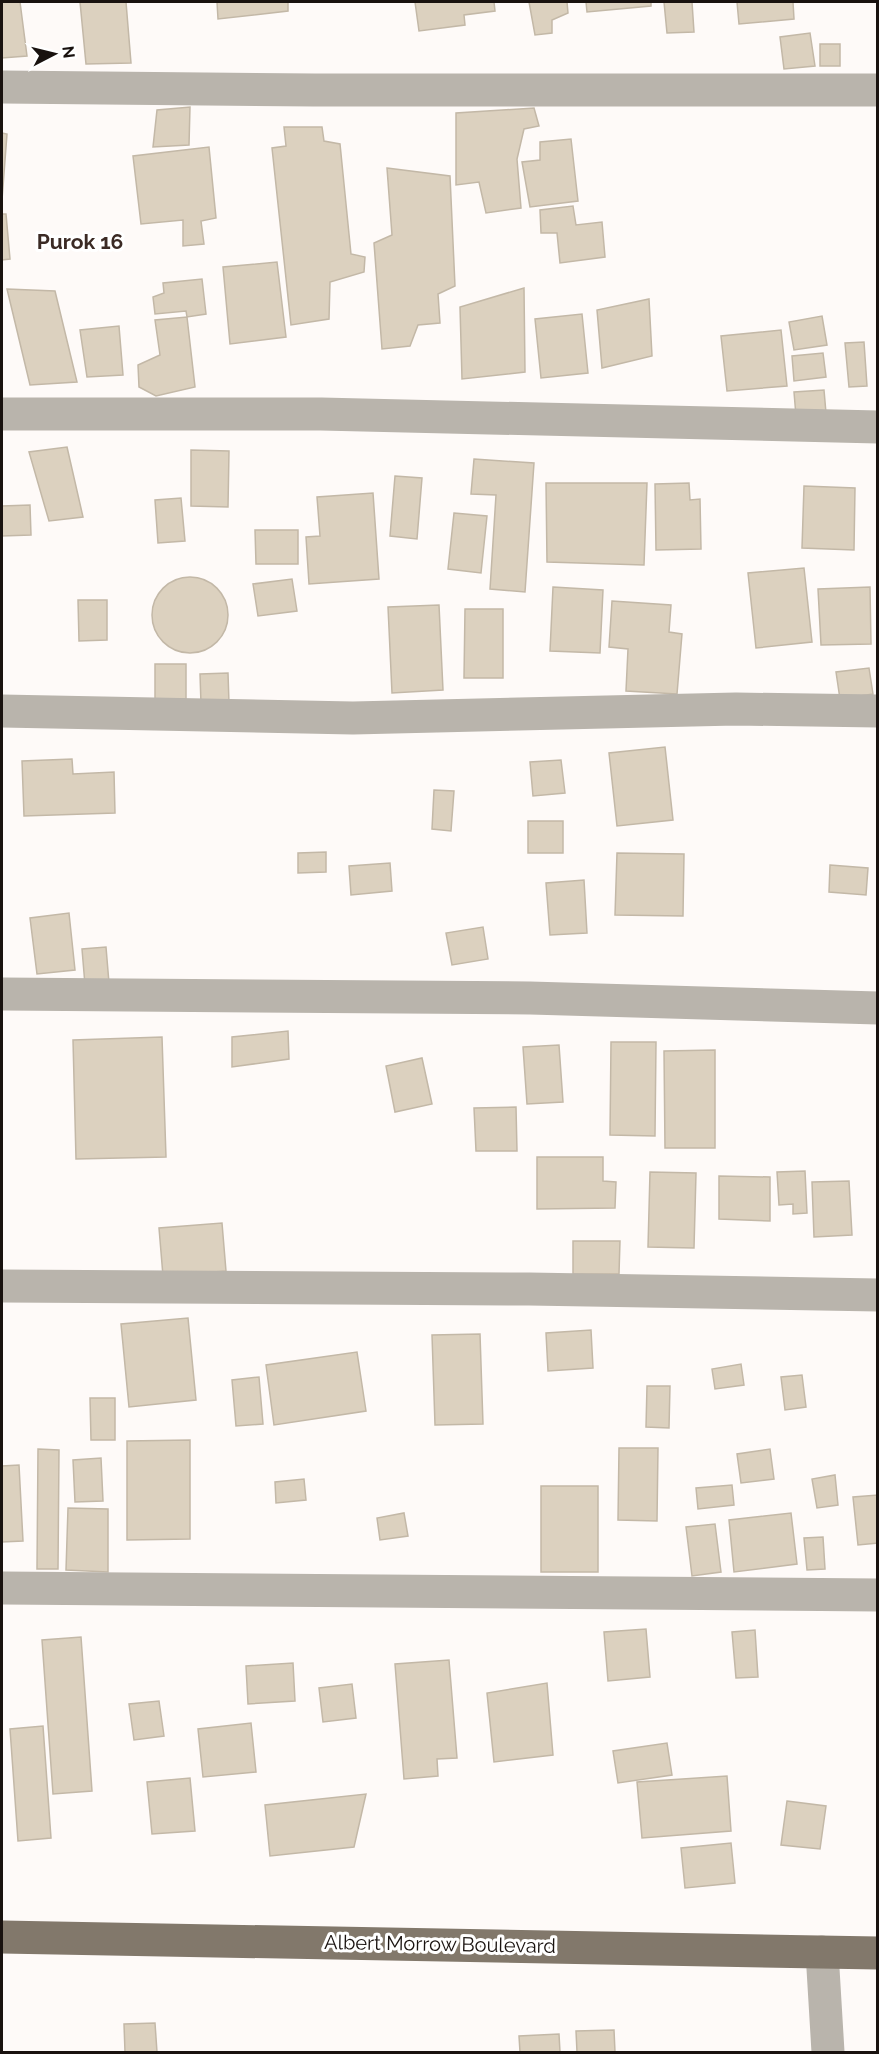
<svg xmlns="http://www.w3.org/2000/svg" width="879" height="2054" viewBox="0 0 879 2054" font-family="Raleway,sans-serif">
<style>
.building{fill:#dcd1bf;stroke:#c3b8a7;stroke-width:1.5}
.lines{fill:none;stroke-linecap:round;stroke-linejoin:round}
.minor{stroke:#b9b4ac;stroke-width:33}
.primary{stroke:#82786b;stroke-width:33}
.labels{text-anchor:middle;dominant-baseline:central;stroke-width:6;stroke-linejoin:round;paint-order:stroke}
.street-label{font-size:20px;fill:#19120f;stroke:#fff}
.neighbourhood-label{font-size:21px;font-weight:bold;fill:#3b2a24;stroke:#fff}
</style>
<rect width="100%" height="100%" fill="#fefaf8"/>
<!-- building -->
<g class="building">
<polygon points="2,2 20,2 27,56 2,58"/>
<polygon points="80,2 126,2 131,63 86,64"/>
<polygon points="217,2 288,2 288,11 218,19"/>
<polygon points="415,2 494,2 495,11 464,15 465,25 419,31"/>
<polygon points="529,2 567,2 568,13 552,20 552,33 535,35"/>
<polygon points="586,2 651,2 651,6 587,12"/>
<polygon points="664,2 692,2 694,32 667,33"/>
<polygon points="737,2 793,2 794,19 739,24"/>
<polygon points="810,33 815,66 784,69 780,37"/>
<rect x="820" y="44" width="20" height="22"/>
<polygon points="190,107 189,145 153,147 157,110"/>
<polygon points="534,108 539,126 524,129 517,159 521,208 486,213 479,182 456,185 456,113"/>
<polygon points="284,127 322,127 324,141 340,144 351,254 365,257 364,272 330,282 329,319 291,325 272,148 286,146"/>
<polygon points="2,133 7,134 2,200"/>
<polygon points="571,139 578,201 530,207 522,162 540,160 540,142"/>
<polygon points="209,147 216,218 201,221 204,244 183,246 183,220 141,224 133,156"/>
<polygon points="387,168 450,176 455,286 438,294 440,323 418,325 410,346 382,349 374,243 392,235"/>
<polygon points="573,206 576,225 602,222 605,257 560,263 557,233 541,233 540,210"/>
<polygon points="2,214 6,214 10,259 2,260"/>
<polygon points="277,262 286,337 230,344 223,267"/>
<polygon points="202,279 206,314 187,317 186,311 155,314 153,297 164,293 163,283"/>
<polygon points="524,288 525,372 462,379 460,307"/>
<polygon points="7,289 55,291 77,382 30,385"/>
<polygon points="649,299 652,356 602,368 597,310"/>
<polygon points="582,314 588,373 541,378 535,319"/>
<polygon points="822,316 827,345 794,350 789,322"/>
<polygon points="187,317 195,387 156,396 139,387 138,365 160,355 155,320"/>
<polygon points="119,326 123,375 87,377 80,330"/>
<polygon points="781,330 787,386 727,391 721,336"/>
<polygon points="864,342 867,386 849,387 845,343"/>
<polygon points="823,353 826,377 794,381 792,356"/>
<polygon points="824,390 826,413 796,416 794,392"/>
<polygon points="67,447 83,517 49,521 29,452"/>
<polygon points="191,450 229,451 228,507 191,506"/>
<polygon points="474,459 534,463 525,592 490,589 496,495 471,494"/>
<polygon points="395,476 422,478 417,539 390,536"/>
<polygon points="546,483 647,483 644,565 547,562"/>
<polygon points="689,483 690,500 700,499 701,549 656,550 655,484"/>
<polygon points="804,486 855,488 854,550 802,548"/>
<polygon points="373,493 379,579 309,584 306,537 320,536 317,497"/>
<polygon points="181,498 185,541 158,543 155,500"/>
<polygon points="30,505 31,535 2,536 2,506"/>
<polygon points="454,513 487,516 481,573 448,569"/>
<polygon points="255,530 298,530 298,564 256,564"/>
<polygon points="804,568 812,642 756,648 748,573"/>
<circle cx="190" cy="615" r="38"/>
<polygon points="292,579 297,611 258,616 253,584"/>
<polygon points="553,587 603,590 600,653 550,651"/>
<polygon points="870,587 871,644 821,645 818,589"/>
<polygon points="78,600 107,600 107,640 79,641"/>
<polygon points="612,601 671,605 669,632 682,634 677,694 626,691 628,649 609,647"/>
<polygon points="439,605 443,690 392,693 388,607"/>
<polygon points="465,609 503,609 503,678 464,678"/>
<rect x="155" y="664" width="31" height="35"/>
<polygon points="869,668 873,694 840,699 836,672"/>
<polygon points="228,673 229,703 201,704 200,674"/>
<polygon points="665,747 673,820 617,826 609,753"/>
<polygon points="72,759 73,774 114,772 115,813 24,816 22,761"/>
<polygon points="561,760 565,793 533,796 530,762"/>
<polygon points="434,790 454,791 451,831 432,829"/>
<rect x="528" y="821" width="35" height="32"/>
<polygon points="326,852 326,872 298,873 298,853"/>
<polygon points="617,853 684,854 683,916 615,915"/>
<polygon points="390,863 392,891 351,895 349,866"/>
<polygon points="830,865 868,868 866,895 829,892"/>
<polygon points="584,880 587,933 550,935 546,883"/>
<polygon points="69,913 75,970 37,974 30,918"/>
<polygon points="483,927 488,959 452,965 446,933"/>
<polygon points="106,947 109,983 85,985 82,949"/>
<polygon points="288,1031 289,1059 232,1067 232,1037"/>
<polygon points="162,1037 166,1157 76,1159 73,1040"/>
<polygon points="611,1042 656,1042 655,1136 610,1135"/>
<polygon points="559,1045 563,1102 527,1104 523,1047"/>
<polygon points="715,1050 715,1148 665,1148 664,1051"/>
<polygon points="422,1058 432,1104 395,1112 386,1066"/>
<polygon points="516,1107 517,1151 476,1151 474,1108"/>
<polygon points="537,1157 603,1157 603,1181 616,1182 615,1208 537,1209"/>
<polygon points="805,1171 807,1213 793,1214 793,1204 779,1205 777,1172"/>
<polygon points="650,1172 696,1173 694,1248 648,1247"/>
<polygon points="719,1176 770,1177 770,1221 719,1219"/>
<polygon points="849,1181 852,1235 814,1237 812,1182"/>
<polygon points="222,1223 226,1271 163,1276 159,1228"/>
<polygon points="573,1241 620,1241 619,1274 573,1274"/>
<polygon points="188,1318 196,1400 129,1407 121,1324"/>
<polygon points="591,1330 593,1368 548,1371 546,1333"/>
<polygon points="480,1334 483,1424 435,1425 432,1335"/>
<polygon points="357,1352 366,1411 274,1425 266,1365"/>
<polygon points="741,1364 744,1385 715,1389 712,1369"/>
<polygon points="802,1375 806,1407 785,1410 781,1377"/>
<polygon points="259,1377 263,1424 236,1426 232,1380"/>
<polygon points="647,1386 670,1386 669,1428 646,1427"/>
<polygon points="90,1398 115,1398 115,1440 91,1440"/>
<polygon points="190,1440 190,1539 127,1540 127,1441"/>
<polygon points="619,1448 658,1448 657,1521 618,1520"/>
<polygon points="38,1449 59,1450 58,1569 37,1569"/>
<polygon points="770,1449 774,1479 741,1483 737,1454"/>
<polygon points="101,1458 103,1501 75,1502 73,1460"/>
<polygon points="19,1465 23,1541 2,1542 2,1466"/>
<polygon points="835,1475 838,1505 817,1508 812,1479"/>
<polygon points="304,1479 306,1500 276,1503 275,1482"/>
<polygon points="732,1485 734,1505 698,1509 696,1488"/>
<rect x="541" y="1486" width="57" height="86"/>
<polygon points="878,1495 878,1543 858,1545 853,1497"/>
<polygon points="68,1508 108,1509 108,1572 66,1570"/>
<polygon points="404,1513 408,1536 380,1540 377,1518"/>
<polygon points="791,1513 797,1564 734,1572 729,1520"/>
<polygon points="715,1524 721,1572 692,1576 686,1527"/>
<polygon points="823,1537 825,1569 807,1570 804,1538"/>
<polygon points="646,1629 650,1677 608,1681 604,1632"/>
<polygon points="755,1630 758,1677 736,1678 732,1632"/>
<polygon points="81,1637 92,1791 53,1794 42,1640"/>
<polygon points="449,1660 457,1758 437,1759 438,1776 404,1779 395,1664"/>
<polygon points="293,1663 295,1701 248,1704 246,1666"/>
<polygon points="547,1683 553,1755 494,1762 487,1693"/>
<polygon points="352,1684 356,1718 323,1722 319,1688"/>
<polygon points="159,1701 164,1736 134,1740 129,1704"/>
<polygon points="251,1723 256,1772 203,1777 198,1729"/>
<polygon points="43,1726 51,1838 18,1841 10,1729"/>
<polygon points="667,1743 672,1775 618,1783 613,1751"/>
<polygon points="727,1776 731,1831 642,1838 637,1782"/>
<polygon points="190,1778 195,1831 152,1834 147,1782"/>
<polygon points="366,1794 354,1847 270,1856 265,1805"/>
<polygon points="787,1801 826,1806 820,1849 781,1845"/>
<polygon points="731,1843 735,1883 685,1888 681,1848"/>
<polygon points="155,2023 157,2052 125,2052 124,2024"/>
<polygon points="614,2030 615,2052 577,2052 576,2031"/>
<polygon points="559,2034 560,2052 520,2052 519,2036"/>
</g>
<g class="lines">
<!-- minor -->
<g class="minor">
<polyline points="2,87 315,90 878,90"/>
<polyline points="2,414 321,414 878,427"/>
<polyline points="2,711 353,718 736,709 878,711"/>
<polyline points="2,994 530,998 878,1008"/>
<polyline points="2,1286 529,1289 878,1295"/>
<polyline points="2,1588 878,1595"/>
<polyline points="822,1952 828,2052"/>
</g>
<!-- primary -->
<polyline class="primary" points="2,1937 878,1953"/>
</g>
<g class="labels">
<!-- street labels -->
<g class="street-label">
<text transform="translate(440 1944) rotate(1)">Albert Morrow Boulevard</text>
</g>
<!-- neighbourhood labels -->
<g class="neighbourhood-label">
<text x="80" y="241">Purok 16</text>
</g>
</g>
<!-- border -->
<rect width="879" height="2054" fill="none" stroke="#19120f" stroke-width="6"/>
<!-- north arrow -->
<g transform="translate(54 54) rotate(83)" stroke="#ffffff" stroke-width="4.5" paint-order="stroke">
<path d="M0-4.5L10 22L0 15L-10 22Z" fill="#19120f"/>
<text y="-9" font-size="16" font-weight="bold" text-anchor="middle" fill="#19120f">N</text>
</g>
</svg>
